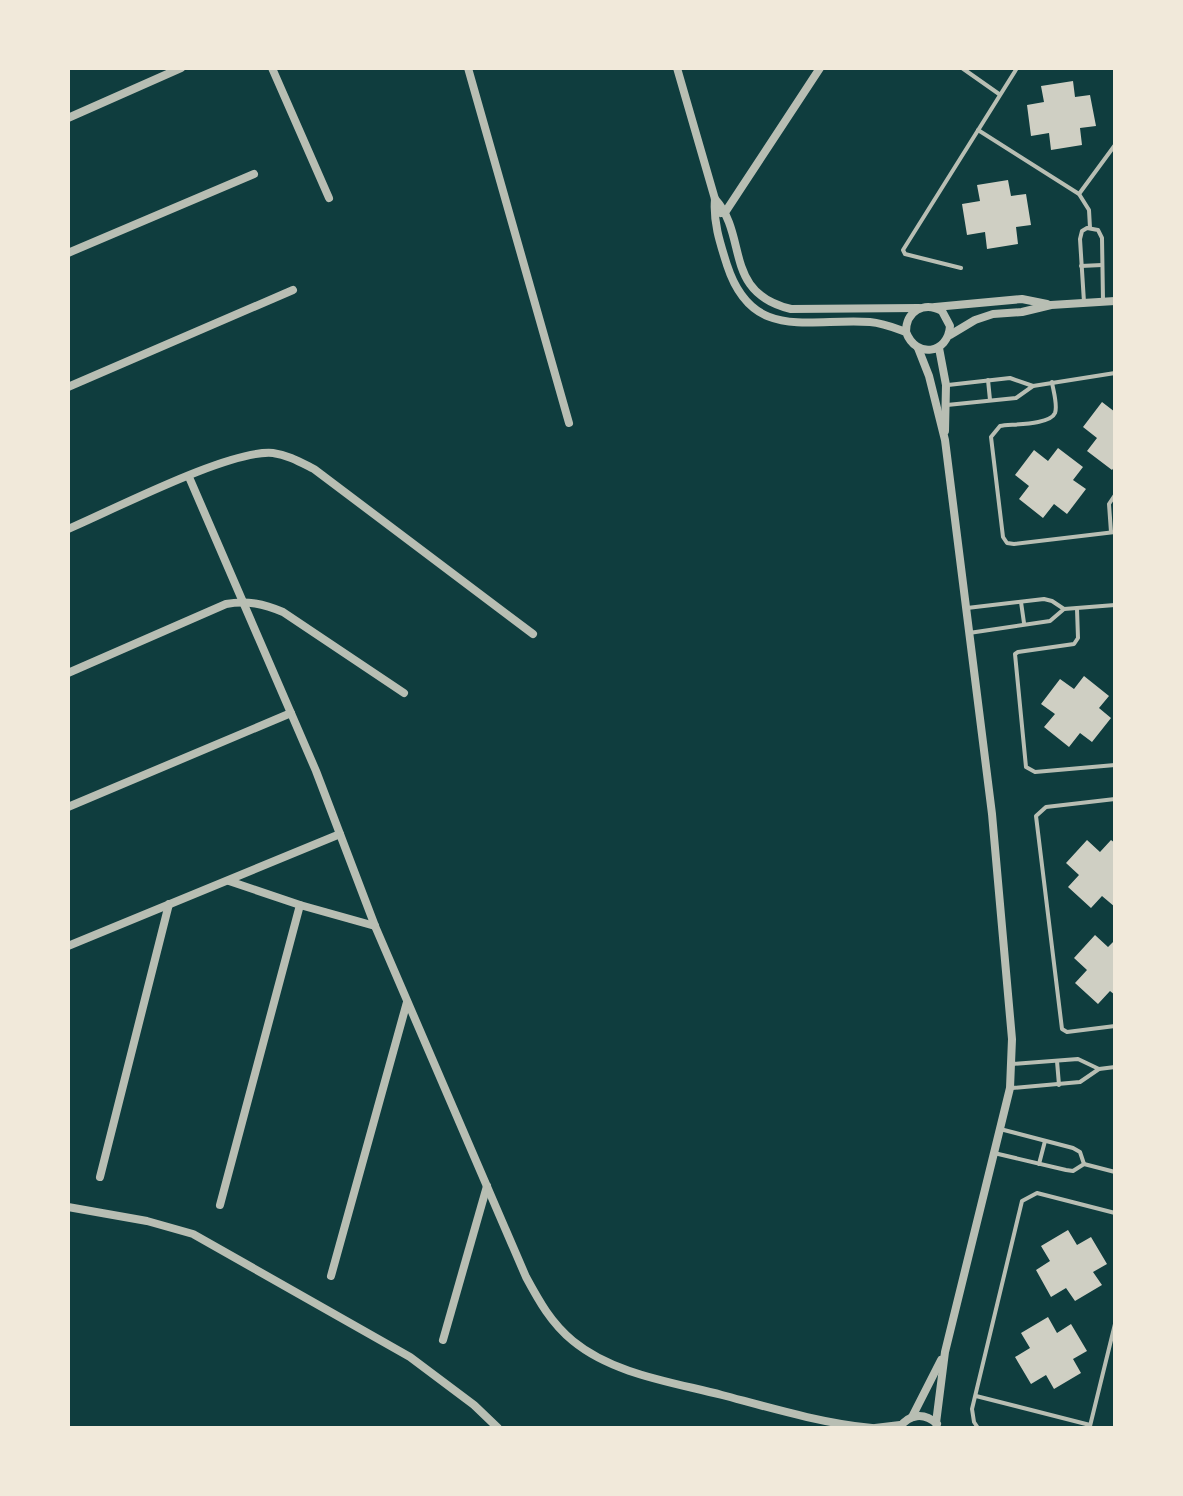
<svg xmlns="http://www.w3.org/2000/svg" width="1183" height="1496" viewBox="0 0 1183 1496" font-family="'Space Grotesk',sans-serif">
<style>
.building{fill:#cfcfc3}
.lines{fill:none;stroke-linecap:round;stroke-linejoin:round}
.service{stroke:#b8beb3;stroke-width:4}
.minor{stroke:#b8beb3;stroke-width:8}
</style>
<rect width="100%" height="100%" fill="#0f3d3e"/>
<!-- building -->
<g class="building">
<path d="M1073,81L1075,97L1090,95L1096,126L1080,128L1082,145L1051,150L1049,133L1031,136L1027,105L1044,102L1041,86Z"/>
<path d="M1008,180L1011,196L1026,194L1031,225L1016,227L1018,244L987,249L985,232L967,235L962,204L980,201L977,185Z"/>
<path d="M1102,402L1115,412V466L1112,470L1087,451L1097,438L1083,427Z"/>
<path d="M1058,448L1083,467L1073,480L1086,489L1067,514L1054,504L1043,518L1019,499L1029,486L1015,475L1034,450L1048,461Z"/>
<path d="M1084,676L1109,696L1099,708L1111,718L1092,742L1080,733L1069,747L1044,727L1055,714L1041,704L1060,679L1074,689Z"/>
<path d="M1087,840L1100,852L1111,840L1115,843V907L1102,896L1091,908L1068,887L1079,875L1066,863Z"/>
<path d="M1095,935L1108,947L1115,940V995L1110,991L1098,1004L1075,983L1087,970L1074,958Z"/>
<path d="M1068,1230L1077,1245L1091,1237L1107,1264L1093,1272L1102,1285L1075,1301L1066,1288L1051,1297L1036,1270L1050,1261L1041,1246Z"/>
<path d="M1048,1317L1057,1333L1071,1324L1087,1351L1073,1359L1081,1373L1054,1389L1046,1375L1031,1384L1015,1357L1030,1348L1021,1333Z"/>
</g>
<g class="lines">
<!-- service -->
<g class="service">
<path d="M962,68L999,94"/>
<path d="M978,130L1079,194L1089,210L1090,228"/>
<path d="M1079,194L1115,145"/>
<path d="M1081,266L1102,265"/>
<path d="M961,268L905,254L903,250L1017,68"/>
<path d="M1084,302L1080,239L1082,231L1087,228L1098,230L1102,238L1103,300"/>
<path d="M988,380L990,400"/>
<path d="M1052,382C1053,390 1058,405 1055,413C1050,425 1012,424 1000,426L991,437L1003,537L1007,543L1014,544L1115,532"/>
<path d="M1033,386L1115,373"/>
<path d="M947,405L1016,398L1033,386L1010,378L948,385"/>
<path d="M1111,532L1109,504L1115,495"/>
<path d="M1021,602L1024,623"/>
<path d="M967,608L1044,599L1052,601L1064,609L1050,621L969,633"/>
<path d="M1064,609L1115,605"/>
<path d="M1077,609L1078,638L1074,644L1018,652L1015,654L1026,767L1035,772L1115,765"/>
<path d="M1115,799L1046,807L1036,816L1062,1029L1067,1032L1115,1026"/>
<path d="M1057,1061L1059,1085"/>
<path d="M1012,1064L1078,1059L1099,1069L1080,1082L1012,1088"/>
<path d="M1099,1069L1115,1067"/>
<path d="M994,1153L1066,1170L1073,1171L1084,1164L1080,1152L1073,1148L1000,1129"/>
<path d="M1039,1164L1045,1141"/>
<path d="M1084,1164L1115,1172"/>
<path d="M976,1396L1090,1425"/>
<path d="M1090,1426L1115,1324"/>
<path d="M978,1428L974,1422L972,1409L1022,1201L1037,1193L1115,1213"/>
</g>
<!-- minor -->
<g class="minor">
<path d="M272,68L329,198"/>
<path d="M468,68L569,423"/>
<path d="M677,68L715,199C713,222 720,243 727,265C752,342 807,318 870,322C883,323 895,328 906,332C916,359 948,354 950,326L942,311C924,301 906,311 906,332"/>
<path d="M68,118L181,68"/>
<path d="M715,199C749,237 722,292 791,309L919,308"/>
<path d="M721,213L726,211L820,68"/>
<path d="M68,253L254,174"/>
<path d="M935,307L1022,299L1047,304"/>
<path d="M950,335L975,320L993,314L1022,312L1051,305L1115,301"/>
<path d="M918,348L929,376L945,440L992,814L1012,1039L1010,1088L945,1352L936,1423"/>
<path d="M939,348L946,385L945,431"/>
<path d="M68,387L293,290"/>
<path d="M189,477L316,771L375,926L526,1277C539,1301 551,1323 573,1341C613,1374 672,1382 722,1395C771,1408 821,1423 872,1428"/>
<path d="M68,529C113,510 230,449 273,453C288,455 300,462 314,469L533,634"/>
<path d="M68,673L226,604C247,600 264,604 283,612L404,693"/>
<path d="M68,807L291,713"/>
<path d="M229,881L300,905L375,926"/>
<path d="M68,946L340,834"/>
<path d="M100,1177L169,904"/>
<path d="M220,1205L300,905"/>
<path d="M68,1207L147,1221L193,1234L410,1357L474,1405L498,1428"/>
<path d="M331,1276L407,1002"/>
<path d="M443,1340L487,1186"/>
<path d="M912,1417L941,1360"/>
<path d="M875,1428L900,1425"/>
<path d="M899,1428C909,1414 924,1412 937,1424"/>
</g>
</g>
<!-- border -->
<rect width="1183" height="1496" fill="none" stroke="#f1e9da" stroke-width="140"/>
</svg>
